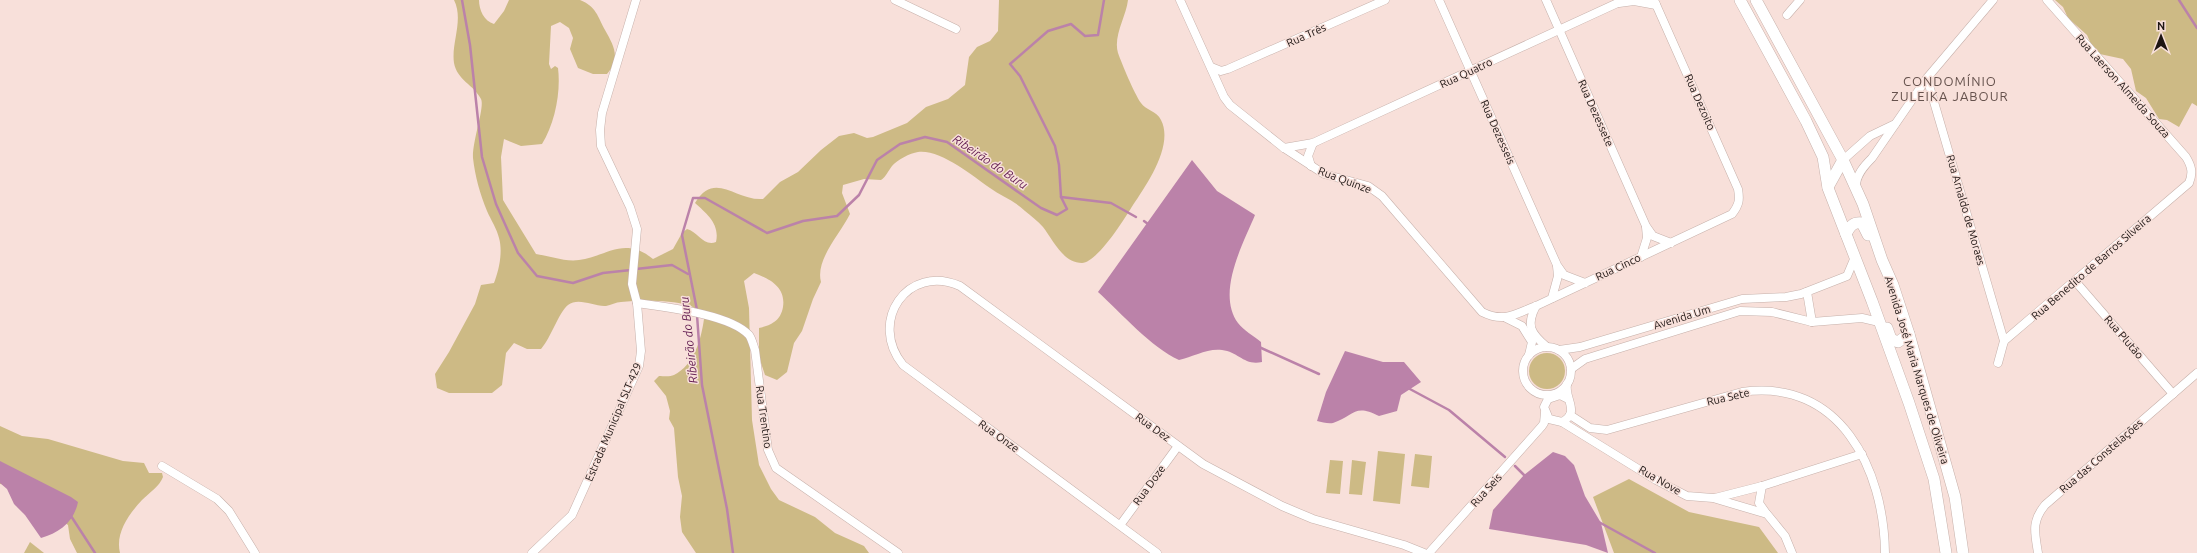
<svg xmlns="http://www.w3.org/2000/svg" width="2197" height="553" viewBox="0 0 2197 553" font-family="Ubuntu,sans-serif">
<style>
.green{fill:#cdba85}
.water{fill:#bb82a9}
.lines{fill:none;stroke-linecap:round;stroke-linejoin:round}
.stream{stroke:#bb82a9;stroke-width:2.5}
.street-casing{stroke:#c6b0aa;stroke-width:9}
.secondary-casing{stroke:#c6b0aa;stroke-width:12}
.street{stroke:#fff;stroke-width:8}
.secondary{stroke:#fff;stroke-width:11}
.labels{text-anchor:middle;stroke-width:3;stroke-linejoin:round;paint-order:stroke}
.street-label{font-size:11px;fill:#1d1513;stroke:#f8e0da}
.water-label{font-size:12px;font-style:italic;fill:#641f53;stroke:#f8e0da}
.quarter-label{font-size:13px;letter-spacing:1px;fill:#66524d;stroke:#f8e0da}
</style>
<rect width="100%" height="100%" fill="#f8e0da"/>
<!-- green -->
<g class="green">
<path d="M454,0H479C479,10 484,21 494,24L504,11L509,0C522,0 571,0 580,0C596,6 598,17 605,30C614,46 621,58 607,74H593L578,68L570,49L573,38L569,28L560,22L551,26L549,64L551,69L555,66L558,68C561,92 555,123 542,144L521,146L504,139L501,157L503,200L536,254C550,256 565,262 579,260C608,256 624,236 653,259L673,249L682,233L687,229C698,232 704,247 716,242C720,224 707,214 695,203C715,170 735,201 763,199L780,182L798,172L821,150L839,136L854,133L867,138L873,137L907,123L926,107L948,99L965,85L969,57L977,47L990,41L998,31L999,0H1128C1126,17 1113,36 1118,53C1122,64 1134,93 1141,103C1145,110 1157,111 1161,120C1174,145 1147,184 1133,205C1125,218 1098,262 1082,263C1063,263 1053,240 1043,227C1038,221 1031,216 1025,211C1015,201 1001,196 990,188C973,176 940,149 918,152C910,153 897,160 892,166C888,171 886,177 881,180L864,179L843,185L842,193L850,214C840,234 815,260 821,282L813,299L802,331L794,343L787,372L777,380L765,375L759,357V328C764,327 770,325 774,322C779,319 782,313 783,307C786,287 770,279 754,273L744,281L749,308L752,420L759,465L771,489L779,500L815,517L835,533L864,546L869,553H696L682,532L680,517L682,496L678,477L674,428L669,419L670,411L666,396L654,381L659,376C663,376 670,377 674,375C694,365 701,340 704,319C699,315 697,307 688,305C669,300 641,300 621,302C616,302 611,305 606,306C594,307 579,297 568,305C559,312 551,338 541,349H527L514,343L506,353L502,385L492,393H449L437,388L435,374L449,352L475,304L481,285L494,283C499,270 503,252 499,238C497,229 491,220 487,211C480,194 475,176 473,158C472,142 485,107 481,99C474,85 457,80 454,63C451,43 464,20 454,0Z"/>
<path d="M2055,0H2197V106L2192,103L2179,127L2167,120L2159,119L2146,98L2136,91L2131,69L2123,59L2095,53L2087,35L2068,18L2063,7Z"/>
<circle cx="1547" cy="371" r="18"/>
<path d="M0,426L22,436L48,439L123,461L144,463L149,473H162L163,477C159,487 150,492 142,500C129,514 115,533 120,553H77L70,539L68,525L18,486L0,484Z"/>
<path d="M1378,451L1405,454L1400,504L1373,501Z"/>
<path d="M1415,454L1432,456L1429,488L1411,486Z"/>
<path d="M1330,460L1343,461L1340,494L1326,493Z"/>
<path d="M1352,460L1366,462L1362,495L1349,494Z"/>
<path d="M1629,479L1689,512L1759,527L1778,553H1614L1593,497Z"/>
<path d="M30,542L44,553H24Z"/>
</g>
<!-- water -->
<g class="water">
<path d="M1192,160L1217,191L1255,215C1243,244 1216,293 1238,323C1243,330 1254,336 1261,342L1262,362C1244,366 1239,352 1222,350C1207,348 1193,357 1179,360C1152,348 1121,313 1098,292Z"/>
<path d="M1345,351L1383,362H1404L1421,382L1401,395L1397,411L1379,416C1354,403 1354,416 1333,423C1328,424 1322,422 1317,421L1326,392Z"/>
<path d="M1553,452L1565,456L1574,465L1585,496L1601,523L1608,553L1586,545L1489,529L1493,510L1524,475Z"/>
<path d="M0,461L71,497L78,502C74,522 59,533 41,538L25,515L14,504L7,489L0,483Z"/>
</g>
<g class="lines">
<!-- stream -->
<g class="stream">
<path d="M462,0L470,45L482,157L496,204L518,253L537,276L573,283L603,273L631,270"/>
<path d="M2179,0L2197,28"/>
<path d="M1061,197L1111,203L1136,217"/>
<path d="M1144,221L1148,224"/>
<path d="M636,269L672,265L688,274"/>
<path d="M697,310L682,235L693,198H705L767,233L803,221L837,216L859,195L877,160L900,144L925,137L947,142L1041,208L1057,215L1067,209L1061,197L1059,165L1055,146L1020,76L1010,64L1048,31L1071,24L1085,36L1098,35L1104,0"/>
<path d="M697,315L702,385L727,509L733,553"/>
<path d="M1259,347L1319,374"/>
<path d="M1408,388L1449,410L1505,457"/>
<path d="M1515,466L1525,476"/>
<path d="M71,516L95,553"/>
<path d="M1597,521L1655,553"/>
</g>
<defs>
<g id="street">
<path d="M895,0L956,29"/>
<path d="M1180,0L1224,97L1230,105L1284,148L1324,174L1368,186L1382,196L1482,312C1504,323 1515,314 1536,306L1732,214C1739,205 1740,200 1738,189L1654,0"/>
<path d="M1439,0L1557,265L1564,275L1585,283"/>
<path d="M1546,0L1646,226L1653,236L1671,243"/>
<path d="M1619,3L1634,1L1656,5"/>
<path d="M1787,15L1800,0"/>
<path d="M1211,67L1221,71L1228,69L1385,0"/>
<path d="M1927,78L2004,341"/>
<path d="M1284,148L1313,143L1624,0"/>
<path d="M1843,160L1870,136L1895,124"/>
<path d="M1311,166L1308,156L1313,143"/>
<path d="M1856,186C1856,175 1864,166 1872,158L1927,78L1993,0"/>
<path d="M1641,257L1647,238L1646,227"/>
<path d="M2075,281L2173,394"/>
<path d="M1807,292L1812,322"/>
<path d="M1552,298L1558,276L1557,266"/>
<path d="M637,303C665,307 730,314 749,335C752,339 753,345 755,350L768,450L776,468L898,553"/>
<path d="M1536,306C1526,325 1530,333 1547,347"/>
<path d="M1506,318L1522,326L1532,342L1529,355"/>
<circle cx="1547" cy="371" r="24"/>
<path d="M1559,350L1580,347L1742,299L1786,297L1801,294L1847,276L1855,257"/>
<path d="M1998,363L2004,341L2189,183C2193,173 2192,167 2186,157L2047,0"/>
<path d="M1571,369L1585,359L1740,311L1772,312L1812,322L1862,318L1879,322"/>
<path d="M1567,384C1564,399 1581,412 1562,422L1549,419L1544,407L1548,399L1560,395L1568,399"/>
<path d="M1570,415L1590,428L1607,430L1742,392C1840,378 1884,469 1885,553"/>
<path d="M1562,422L1656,480L1687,496L1713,498L1767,514L1785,536L1792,553"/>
<path d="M162,466L217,499L229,511L255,553"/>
<path d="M1762,486L1759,503L1766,513"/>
<path d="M1715,498L1762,486L1862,454"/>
<path d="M1121,524L1178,446"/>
<path d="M532,553L572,515L639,366L641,351L637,303L632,284L637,229L630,207L601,146L600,130L602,113L636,0"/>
<path d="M1157,553L903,365C868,322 907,263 960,286L1203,464L1282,506L1313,519L1404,545L1424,553"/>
<path d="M1429,553L1542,426L1544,423L1545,412"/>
<path d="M2038,553C2035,533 2031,522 2045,505L2197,373"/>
</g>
<g id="secondary">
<path d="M1740,0L1806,121L1823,157L1828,188L1872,301L1909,403L1934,479L1946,553"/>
<path d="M1756,0L1843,160L1863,204L1882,260L1893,285L1909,334L1955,497L1963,553"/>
<path d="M1828,187L1843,160"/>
<path d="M1846,234C1850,226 1853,222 1862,223L1868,235"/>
<path d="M1887,328L1891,339L1898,342L1909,334"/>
</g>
</defs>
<!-- street casing -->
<use href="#street" class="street-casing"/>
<!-- secondary casing -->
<use href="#secondary" class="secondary-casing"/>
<!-- street -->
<use href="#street" class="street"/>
<!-- secondary -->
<use href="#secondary" class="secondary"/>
</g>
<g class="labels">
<!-- street labels -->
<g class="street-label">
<text transform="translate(1306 35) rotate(-24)" y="4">Rua Três</text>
<text transform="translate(1466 73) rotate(-25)" y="4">Rua Quatro</text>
<text transform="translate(2123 86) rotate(48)" y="4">Rua Laerson Almeida Souza</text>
<text transform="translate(1700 102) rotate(66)" y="4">Rua Dezoito</text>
<text transform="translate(1596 113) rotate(66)" y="4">Rua Dezessete</text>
<text transform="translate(1498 132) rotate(66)" y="4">Rua Dezesseis</text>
<text transform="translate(1345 180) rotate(21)" y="4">Rua Quinze</text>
<text transform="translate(1966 210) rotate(74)" y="4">Rua Arnaldo de Moraes</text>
<text transform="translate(1618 267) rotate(-25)" y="4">Rua Cinco</text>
<text transform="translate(2091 267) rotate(-41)" y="4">Rua Benedito de Barros Silveira</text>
<text transform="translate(1682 317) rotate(-17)" y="4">Avenida Um</text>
<text transform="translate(2124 337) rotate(49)" y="4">Rua Plutão</text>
<text transform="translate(1917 370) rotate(73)" y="4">Avenida José Maria Marques de Oliveira</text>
<text transform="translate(1728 397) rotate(-13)" y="4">Rua Sete</text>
<text transform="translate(764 417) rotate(82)" y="4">Rua Trentino</text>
<text transform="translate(613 422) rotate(-67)" y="4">Estrada Municipal SLT-429</text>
<text transform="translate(1153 427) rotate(36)" y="4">Rua Dez</text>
<text transform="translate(999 436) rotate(36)" y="4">Rua Onze</text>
<text transform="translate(2101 456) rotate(-41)" y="4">Rua das Constelações</text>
<text transform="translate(1660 480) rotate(30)" y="4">Rua Nove</text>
<text transform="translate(1149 485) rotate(-54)" y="4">Rua Doze</text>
<text transform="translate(1486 490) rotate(-48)" y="4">Rua Seis</text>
</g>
<!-- water labels -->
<g class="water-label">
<text transform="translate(990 162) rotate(34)" y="4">Ribeirão do Buru</text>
<text transform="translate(689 340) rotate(-96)" y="4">Ribeirão do Buru</text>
</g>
<!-- quarter labels -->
<g class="quarter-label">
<text x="1950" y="86">CONDOMÍNIO<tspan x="1950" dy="15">ZULEIKA JABOUR</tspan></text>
</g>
</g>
<!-- north arrow -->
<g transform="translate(2161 36)" stroke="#f8e0da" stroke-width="3" paint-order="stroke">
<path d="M0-3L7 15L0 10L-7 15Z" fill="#1d1513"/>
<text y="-6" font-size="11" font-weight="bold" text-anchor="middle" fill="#1d1513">N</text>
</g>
</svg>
